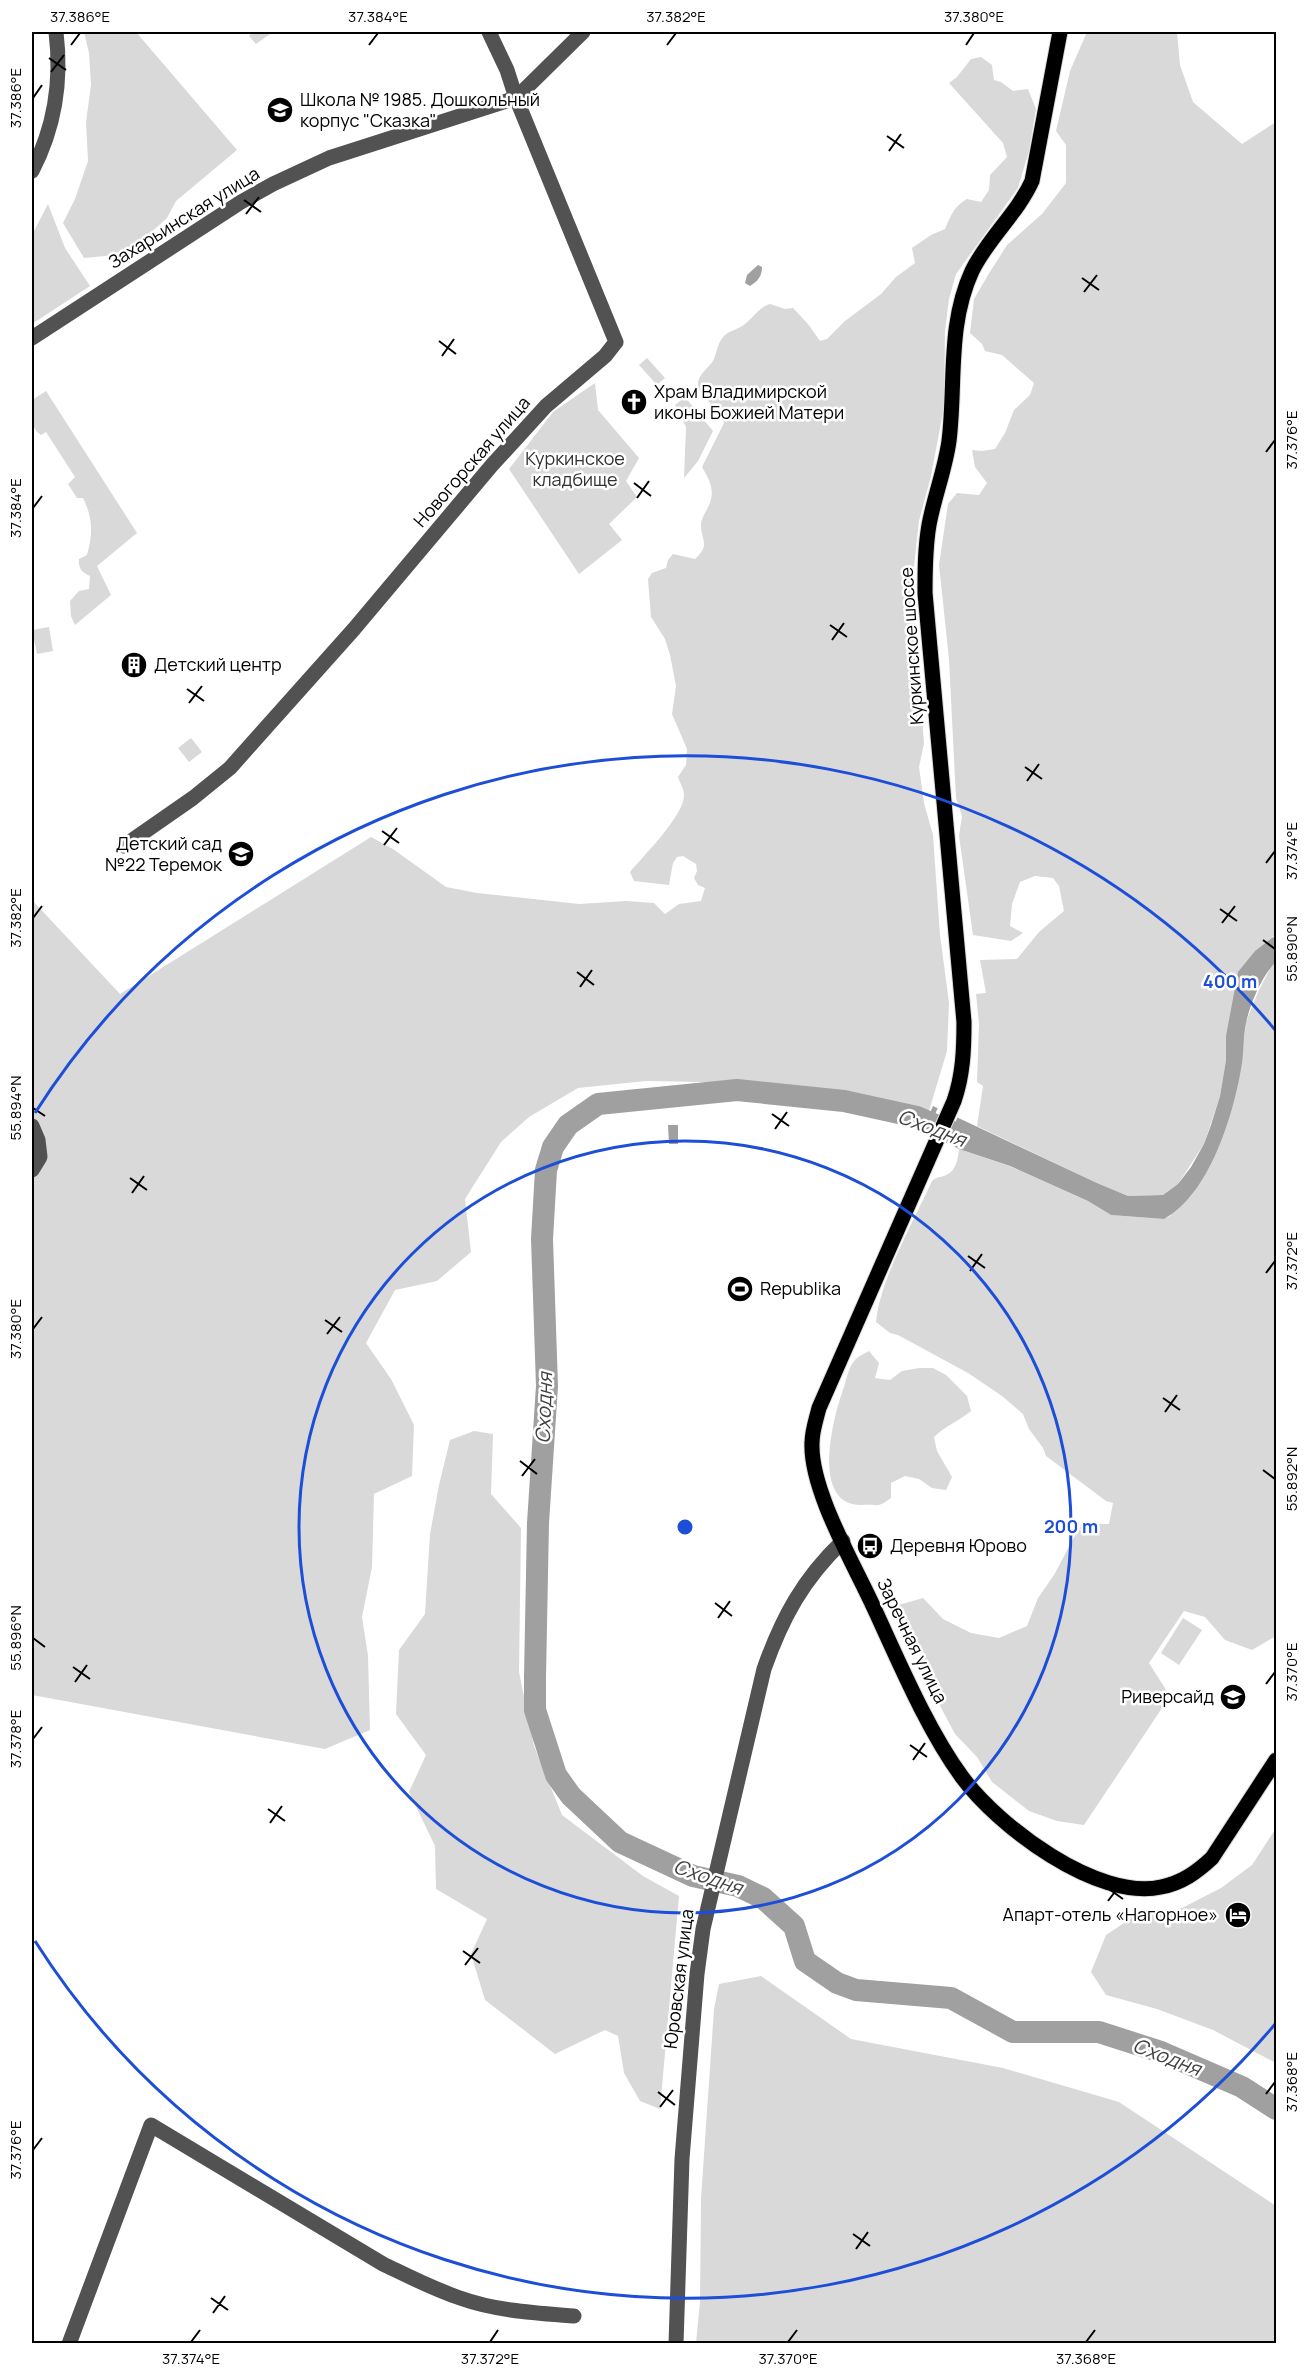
<svg xmlns="http://www.w3.org/2000/svg" width="1308" height="2375" viewBox="0 0 1308 2375" font-family="Manrope,sans-serif">
<style>
.green{fill:#d9d9d9}
.water{fill:#a0a0a0}
.pier{fill:#fff}
.lines{fill:none;stroke-linecap:round;stroke-linejoin:round}
.river{stroke:#a0a0a0;stroke-width:22}
.major-casing{stroke:#dbdbdb;stroke-width:17}
.minor{stroke:#525252;stroke-width:15}
.major{stroke:#000;stroke-width:15}
.ticks{fill:none;stroke:#000;stroke-width:2}
.ring{fill:none;stroke:#1d4ed8;stroke-width:3}
.labels{text-anchor:middle;stroke-width:5;stroke-linejoin:round;paint-order:stroke}
.poi-label{font-size:18px;fill:#000;stroke:#fff;text-anchor:start}
.street-label{font-size:18px;fill:#000;stroke:#fff}
.park-label{font-size:18px;fill:#303030;stroke:#fff}
.water-label{font-size:20px;font-style:italic;fill:#414141;stroke:#fff}
.centre{fill:#1d4ed8;stroke:#fff;stroke-width:3}
.ring-label{font-size:18px;text-anchor:middle;font-weight:bold;fill:#1d4ed8;stroke:#fff;stroke-width:5;stroke-linejoin:round;paint-order:stroke}
.neatline{fill:none;stroke:#000;stroke-width:2}
.ticks-label{font-size:15px;text-anchor:middle;fill:#000}
</style>
<rect width="100%" height="100%" fill="#fff"/>
<!-- green -->
<g class="green">
<path d="M84,32H136L237,150L176,201L167,218L127,254L84,258L63,223L75,199L88,161L86,122L91,85L89,53Z"/>
<path d="M252,32H273L256,44L249,36Z"/>
<path d="M1087,32H1177L1180,65L1193,102L1242,144L1276,122V935L1273,936L1226,1036V1060L1220,1096L1204,1144L1178,1184L1163,1195L1128,1196L1097,1183L977,1126L983,1086L977,1082L979,1024L976,994L986,993L980,960L1017,959L1039,932L1064,911L1059,886L1053,878L1035,876L1020,882L1012,904L1010,926L1023,933L1011,941L973,935L959,836L962,816L956,798L949,659L939,565L948,504L957,493L979,495L987,483L975,467L972,450L982,451L995,449L1005,433L1014,410L1030,395L1034,383L1002,355L985,351L982,344L970,333L974,299L988,275L1007,245L1042,214L1066,183V145L1056,131L1070,71Z"/>
<path d="M981,57L992,65L994,80L1001,82L1013,91L1028,89L1036,109L1029,151L1018,188L956,274L949,299L945,331L944,407L931,476L919,521L914,566L911,570L924,744L919,767L924,803L933,835L940,935L949,1003L947,1051L929,1111L756,1083L646,1081L578,1088L529,1117L501,1142L465,1199L471,1252L437,1281L395,1290L366,1343L391,1379L414,1425L412,1476L374,1494L372,1567L362,1617L368,1656L370,1730L325,1749L32,1695V900L120,994L371,837L393,849L446,887L477,893L579,904L626,901L654,903L665,914L679,904L701,901L705,888L698,885L694,878L697,871L696,864L683,856L677,857L673,863L669,885L634,881L630,872C644,855 684,816 684,795C684,789 680,783 678,777L686,765L687,749L672,714L676,686L670,655L665,639L651,617L648,579L652,573L666,568L668,560L673,554L695,559C711,544 701,541 701,525C701,520 704,515 706,511C716,494 712,484 702,467L724,423C720,408 699,397 698,385C697,376 708,368 713,361C717,353 717,343 724,336C730,330 739,329 745,324C754,317 758,308 770,304L785,309L793,308L808,324L820,341L827,339L845,321L881,294L896,277L915,263L912,248L931,235L945,229C951,216 953,207 967,199L981,202L989,190L990,175L1007,157L1003,143L949,83L957,77L971,59Z"/>
<path d="M48,204L65,248L90,286L32,324V235Z"/>
<path d="M647,358L665,378L657,385L639,365Z"/>
<path d="M595,383L598,410L639,458L626,481L637,497L609,524L622,540L579,574L509,469L553,412Z"/>
<path d="M46,391L137,533L97,566L111,595L75,625L71,616L70,601L79,591L89,589L90,576C82,573 78,568 79,559L87,555C93,534 93,518 83,498H77L68,484L75,477L46,432L41,435C29,427 31,414 32,400Z"/>
<path d="M685,397L713,431L698,461L684,478L686,427L675,405Z"/>
<path d="M49,627L53,651L37,654L32,630Z"/>
<path d="M191,738L202,752L189,762L178,748Z"/>
<path d="M1276,962V1636L1252,1650L1225,1640L1205,1617L1184,1611L1149,1663L1170,1696L1084,1825L1057,1821L1029,1811L992,1782L977,1757L955,1734L928,1683L922,1656L910,1630L895,1606L923,1598L943,1619L971,1633L999,1638L1027,1626L1038,1598L1054,1575L1081,1524H1109L1113,1503L1106,1501L1046,1456L1043,1448L1029,1429L1023,1414L1002,1396L968,1373L898,1335L890,1333L876,1322C880,1279 914,1221 932,1181C937,1176 940,1178 946,1175C956,1171 958,1159 959,1149L1009,1166L1088,1201L1111,1215L1163,1219L1170,1216L1191,1196L1206,1171L1241,1067L1246,1022L1258,992L1271,967Z"/>
<path d="M869,1351L879,1363L875,1378L890,1380L902,1371L919,1368H933L946,1375L967,1396L971,1411C959,1421 945,1426 934,1437L937,1451L952,1477L946,1490L932,1488L919,1479L905,1476L891,1483V1498C876,1509 878,1504 862,1505C809,1506 834,1414 844,1387C847,1377 849,1365 857,1358C860,1355 866,1353 869,1351Z"/>
<path d="M474,1431L493,1434L491,1494L521,1528L519,1672L534,1746L562,1815L643,1876L679,1896L660,2109L640,2101L624,2073L618,2036L605,2030L555,2054L485,2000L471,1954L487,1919L436,1889L435,1846L409,1792L426,1755L396,1714L399,1650L425,1614L430,1534L439,1485L450,1440Z"/>
<path d="M1183,1618L1202,1630L1179,1665L1161,1653Z"/>
<path d="M1276,1828V2063L1213,2030L1157,2009L1106,1995L1091,1972L1106,1935L1133,1917L1182,1908L1221,1888L1252,1865Z"/>
<path d="M761,1976L851,2039L1003,2068L1119,2102L1276,2206V2343H696L700,2302L701,2199L714,2009L719,1984Z"/>
</g>
<!-- water -->
<g class="water">
<path d="M758,265L762,267C762,276 758,281 750,286L745,283L747,275Z"/>
<path d="M1276,935V962C1262,975 1250,1004 1246,1023C1243,1038 1244,1054 1241,1069C1233,1116 1209,1195 1164,1219L1111,1215L1088,1201L1010,1166L959,1149L933,1136L924,1127L933,1106L1097,1183L1128,1196L1163,1195L1178,1184L1191,1167L1204,1144L1211,1125L1220,1096L1226,1060V1036L1238,972L1255,951Z"/>
<path d="M668,1125H678V1144H669Z"/>
</g>
<!-- pier -->
<path class="pier" d="M939,1105L959,1114L945,1145L927,1134Z"/>
<g class="lines">
<!-- river -->
<path class="river" d="M952,1132L917,1117L844,1101L737,1090L598,1104L568,1125L553,1147L546,1170L542,1239L547,1386L538,1523L535,1677V1710L556,1775L571,1796L620,1842L693,1876L738,1886L763,1898L794,1926L805,1961L837,1983L856,1990L951,1998L1013,2032H1099L1161,2052L1242,2087L1276,2109"/>
<defs>
<path id="major" d="M1060,32L1032,181C1017,214 988,238 972,271C947,325 956,384 949,441C945,470 934,497 929,525C925,548 925,570 925,593L964,1022C964,1050 963,1075 954,1101L819,1408C816,1420 812,1431 812,1443C810,1490 854,1564 874,1608C899,1662 927,1729 962,1777C998,1826 1097,1901 1161,1887C1182,1883 1197,1872 1212,1858L1276,1760"/>
</defs>
<!-- major casing -->
<use href="#major" class="major-casing"/>
<!-- minor -->
<g class="minor">
<path d="M32,171C55,127 62,81 56,32"/>
<path d="M32,338L241,202L273,184L329,158L516,98L583,32"/>
<path d="M124,846L193,798L230,768L354,629L492,465L546,406L605,356L616,342L516,98L507,70L489,32"/>
<path d="M32,1126L38,1140L40,1157L32,1170"/>
<path d="M69,2344L151,2125L383,2264C408,2276 433,2289 460,2298C496,2311 536,2313 574,2316"/>
<path d="M676,2344L682,2159L697,1974L703,1929L764,1669C782,1618 803,1579 843,1541"/>
</g>
<!-- major -->
<use href="#major" class="major"/>
</g>
<!-- ticks -->
<path class="ticks" d="M71,45L80,33M369,45L378,33M667,45L676,33M966,45L974,33M49,58L66,70M51,72L64,55M33,98L42,85M887,136L904,148M889,151L901,134M244,200L261,212M246,214L259,197M1082,278L1099,290M1084,292L1097,275M439,341L456,354M442,356L454,339M1266,452L1275,440M634,483L651,496M637,498L649,481M33,508L42,496M830,625L847,637M832,640L844,623M187,689L204,701M189,703L202,686M1025,767L1042,779M1027,781L1039,764M382,831L399,843M384,845L397,828M1266,863L1275,851M1220,909L1237,921M33,918L42,906M1222,923L1235,906M1263,940L1275,949M577,972L594,985M580,987L592,970M33,1108L45,1116M772,1114L789,1126M775,1129L787,1112M130,1178L147,1190M132,1193L144,1176M968,1256L985,1268M970,1271L982,1254M1266,1273L1275,1261M325,1320L342,1332M33,1329L42,1317M327,1334L340,1317M1163,1398L1180,1410M1165,1412L1177,1395M520,1461L537,1474M1263,1470L1275,1479M522,1476L535,1459M715,1603L732,1616M718,1618L730,1601M33,1638L45,1647M73,1667L90,1679M75,1682L87,1665M1266,1684L1275,1672M33,1739L42,1727M910,1745L927,1757M913,1760L925,1743M268,1809L285,1821M270,1823L282,1806M1106,1887L1123,1899M1108,1901L1120,1885M463,1951L480,1963M465,1965L478,1948M658,2092L675,2105M1266,2094L1275,2082M660,2107L673,2090M33,2150L42,2138M853,2234L870,2246M856,2249L868,2232M211,2298L228,2310M213,2313L225,2296M191,2342L200,2330M490,2342L498,2330M788,2342L797,2330M1086,2342L1095,2330"/>
<!-- distance rings -->
<g class="ring">
<circle cx="685" cy="1527" r="386"/>
<path d="M1276 2023A771 771 0 0 1 35 1941M35 1113A771 771 0 0 1 1276 1031"/>
</g>
<!-- icons -->
<defs>
<symbol id="school-disc" viewBox="-11 -11 22 22"><circle r="9.5" fill="#000" stroke="#fff"/><path d="M0-5L7-2L0 1L-7-2ZM-4 1L0 2.5L4 1V4Q0 6-4 4Z" fill="#fff"/></symbol>
<symbol id="church-disc" viewBox="-11 -11 22 22"><circle r="9.5" fill="#000" stroke="#fff"/><path d="M-1.2-6h2.4v3.5h3.3v2.4h-3.3V6h-2.4V-.1h-3.3v-2.4h3.3Z" fill="#fff"/></symbol>
<symbol id="building-disc" viewBox="-11 -11 22 22"><circle r="9.5" fill="#000" stroke="#fff"/><path d="M-4-6H4V6H1V3H-1V6H-4ZM-2.5-4.3h1.7v1.8h-1.7ZM.8-4.3h1.7v1.8H.8ZM-2.5-1h1.7V.8h-1.7ZM.8-1h1.7V.8H.8Z" fill="#fff"/></symbol>
<symbol id="stadium-disc" viewBox="-11 -11 22 22"><circle r="9.5" fill="#000" stroke="#fff"/><path d="M0-5a6.5 5 0 1 0 0 10a6.5 5 0 1 0 0-10ZM-3.5-1.8h7v3.6h-7Z" fill="#fff"/></symbol>
<symbol id="bus-disc" viewBox="-11 -11 22 22"><circle r="9.5" fill="#000" stroke="#fff"/><path d="M-5-6H5V4H4V6H2V4H-2V6H-4V4H-5ZM-3.5-4V0h7V-4ZM-3.5 1.2v1.5H-2V1.2ZM2 1.2v1.5H3.5V1.2Z" fill="#fff"/></symbol>
<symbol id="hotel-disc" viewBox="-11 -11 22 22"><circle r="9.5" fill="#000" stroke="#fff"/><path d="M-6-4.5h1.5V1H6V5H4.5V3h-9V5H-6ZM-4 0a1.8 1.8 0 1 1 3.6 0ZM.5 0V-2.5h3Q6-2.5 6 0Z" fill="#fff"/></symbol>
</defs>
<g fill-rule="evenodd">
<use href="#school-disc" x="265" y="95" width="30" height="30"/>
<use href="#church-disc" x="619" y="387" width="30" height="30"/>
<use href="#building-disc" x="119" y="650" width="30" height="30"/>
<use href="#school-disc" x="226" y="839" width="30" height="30"/>
<use href="#stadium-disc" x="725" y="1274" width="30" height="30"/>
<use href="#bus-disc" x="855" y="1531" width="30" height="30"/>
<use href="#school-disc" x="1218" y="1682" width="30" height="30"/>
<use href="#hotel-disc" x="1223" y="1900" width="30" height="30"/>
</g>
<g class="labels">
<!-- poi labels -->
<g class="poi-label">
<text x="300" y="106">Школа № 1985. Дошкольный<tspan x="300" dy="21">корпус "Сказка"</tspan></text>
<text x="654" y="398">Храм Владимирской<tspan x="654" dy="21">иконы Божией Матери</tspan></text>
<text x="154" y="671">Детский центр</text>
<text x="222" y="850" text-anchor="end">Детский сад<tspan x="222" dy="21">№22 Теремок</tspan></text>
<text x="760" y="1295">Republika</text>
<text x="890" y="1552">Деревня Юрово</text>
<text x="1214" y="1703" text-anchor="end">Риверсайд</text>
<text x="1218" y="1921" text-anchor="end">Апарт-отель «Нагорное»</text>
</g>
<!-- street labels -->
<g class="street-label">
<text transform="translate(184 218) rotate(-32)" y="6">Захарьинская улица</text>
<text transform="translate(472 462) rotate(-49)" y="6">Новогорская улица</text>
<text transform="translate(912 646) rotate(-94)" y="6">Куркинское шоссе</text>
<text transform="translate(912 1641) rotate(64)" y="6">Заречная улица</text>
<text transform="translate(679 1979) rotate(-83)" y="6">Юровская улица</text>
</g>
<!-- park labels -->
<g class="park-label">
<text x="575" y="465">Куркинское<tspan x="575" dy="21">кладбище</tspan></text>
</g>
<!-- water labels -->
<g class="water-label">
<text transform="translate(932 1128) rotate(21)" y="7">Сходня</text>
<text transform="translate(544 1408) rotate(-88)" y="7">Сходня</text>
<text transform="translate(708 1877) rotate(19)" y="7">Сходня</text>
<text transform="translate(1167 2057) rotate(21)" y="7">Сходня</text>
</g>
</g>
<circle cx="685" cy="1527" r="9" class="centre"/>
<g class="ring-label">
<text x="1230" y="988">400 m</text>
<text x="1071" y="1533">200 m</text>
</g>
<!-- border -->
<rect width="1308" height="2375" fill="none" stroke="#ffffff" stroke-width="66"/>
<rect x="33" y="33" width="1242" height="2309" class="neatline"/>
<g class="ticks-label">
<text x="80" y="22">37.386°E</text>
<text x="378" y="22">37.384°E</text>
<text x="676" y="22">37.382°E</text>
<text x="974" y="22">37.380°E</text>
<text transform="translate(16 98) rotate(-90)" y="5">37.386°E</text>
<text transform="translate(1292 440) rotate(-90)" y="5">37.376°E</text>
<text transform="translate(16 508) rotate(-90)" y="5">37.384°E</text>
<text transform="translate(1292 851) rotate(-90)" y="5">37.374°E</text>
<text transform="translate(16 918) rotate(-90)" y="5">37.382°E</text>
<text transform="translate(1292 949) rotate(-90)" y="5">55.890°N</text>
<text transform="translate(16 1108) rotate(-90)" y="5">55.894°N</text>
<text transform="translate(1292 1261) rotate(-90)" y="5">37.372°E</text>
<text transform="translate(16 1329) rotate(-90)" y="5">37.380°E</text>
<text transform="translate(1292 1479) rotate(-90)" y="5">55.892°N</text>
<text transform="translate(16 1638) rotate(-90)" y="5">55.896°N</text>
<text transform="translate(1292 1672) rotate(-90)" y="5">37.370°E</text>
<text transform="translate(16 1739) rotate(-90)" y="5">37.378°E</text>
<text transform="translate(1292 2082) rotate(-90)" y="5">37.368°E</text>
<text transform="translate(16 2150) rotate(-90)" y="5">37.376°E</text>
<text x="191" y="2364">37.374°E</text>
<text x="490" y="2364">37.372°E</text>
<text x="788" y="2364">37.370°E</text>
<text x="1086" y="2364">37.368°E</text>
</g>
</svg>
